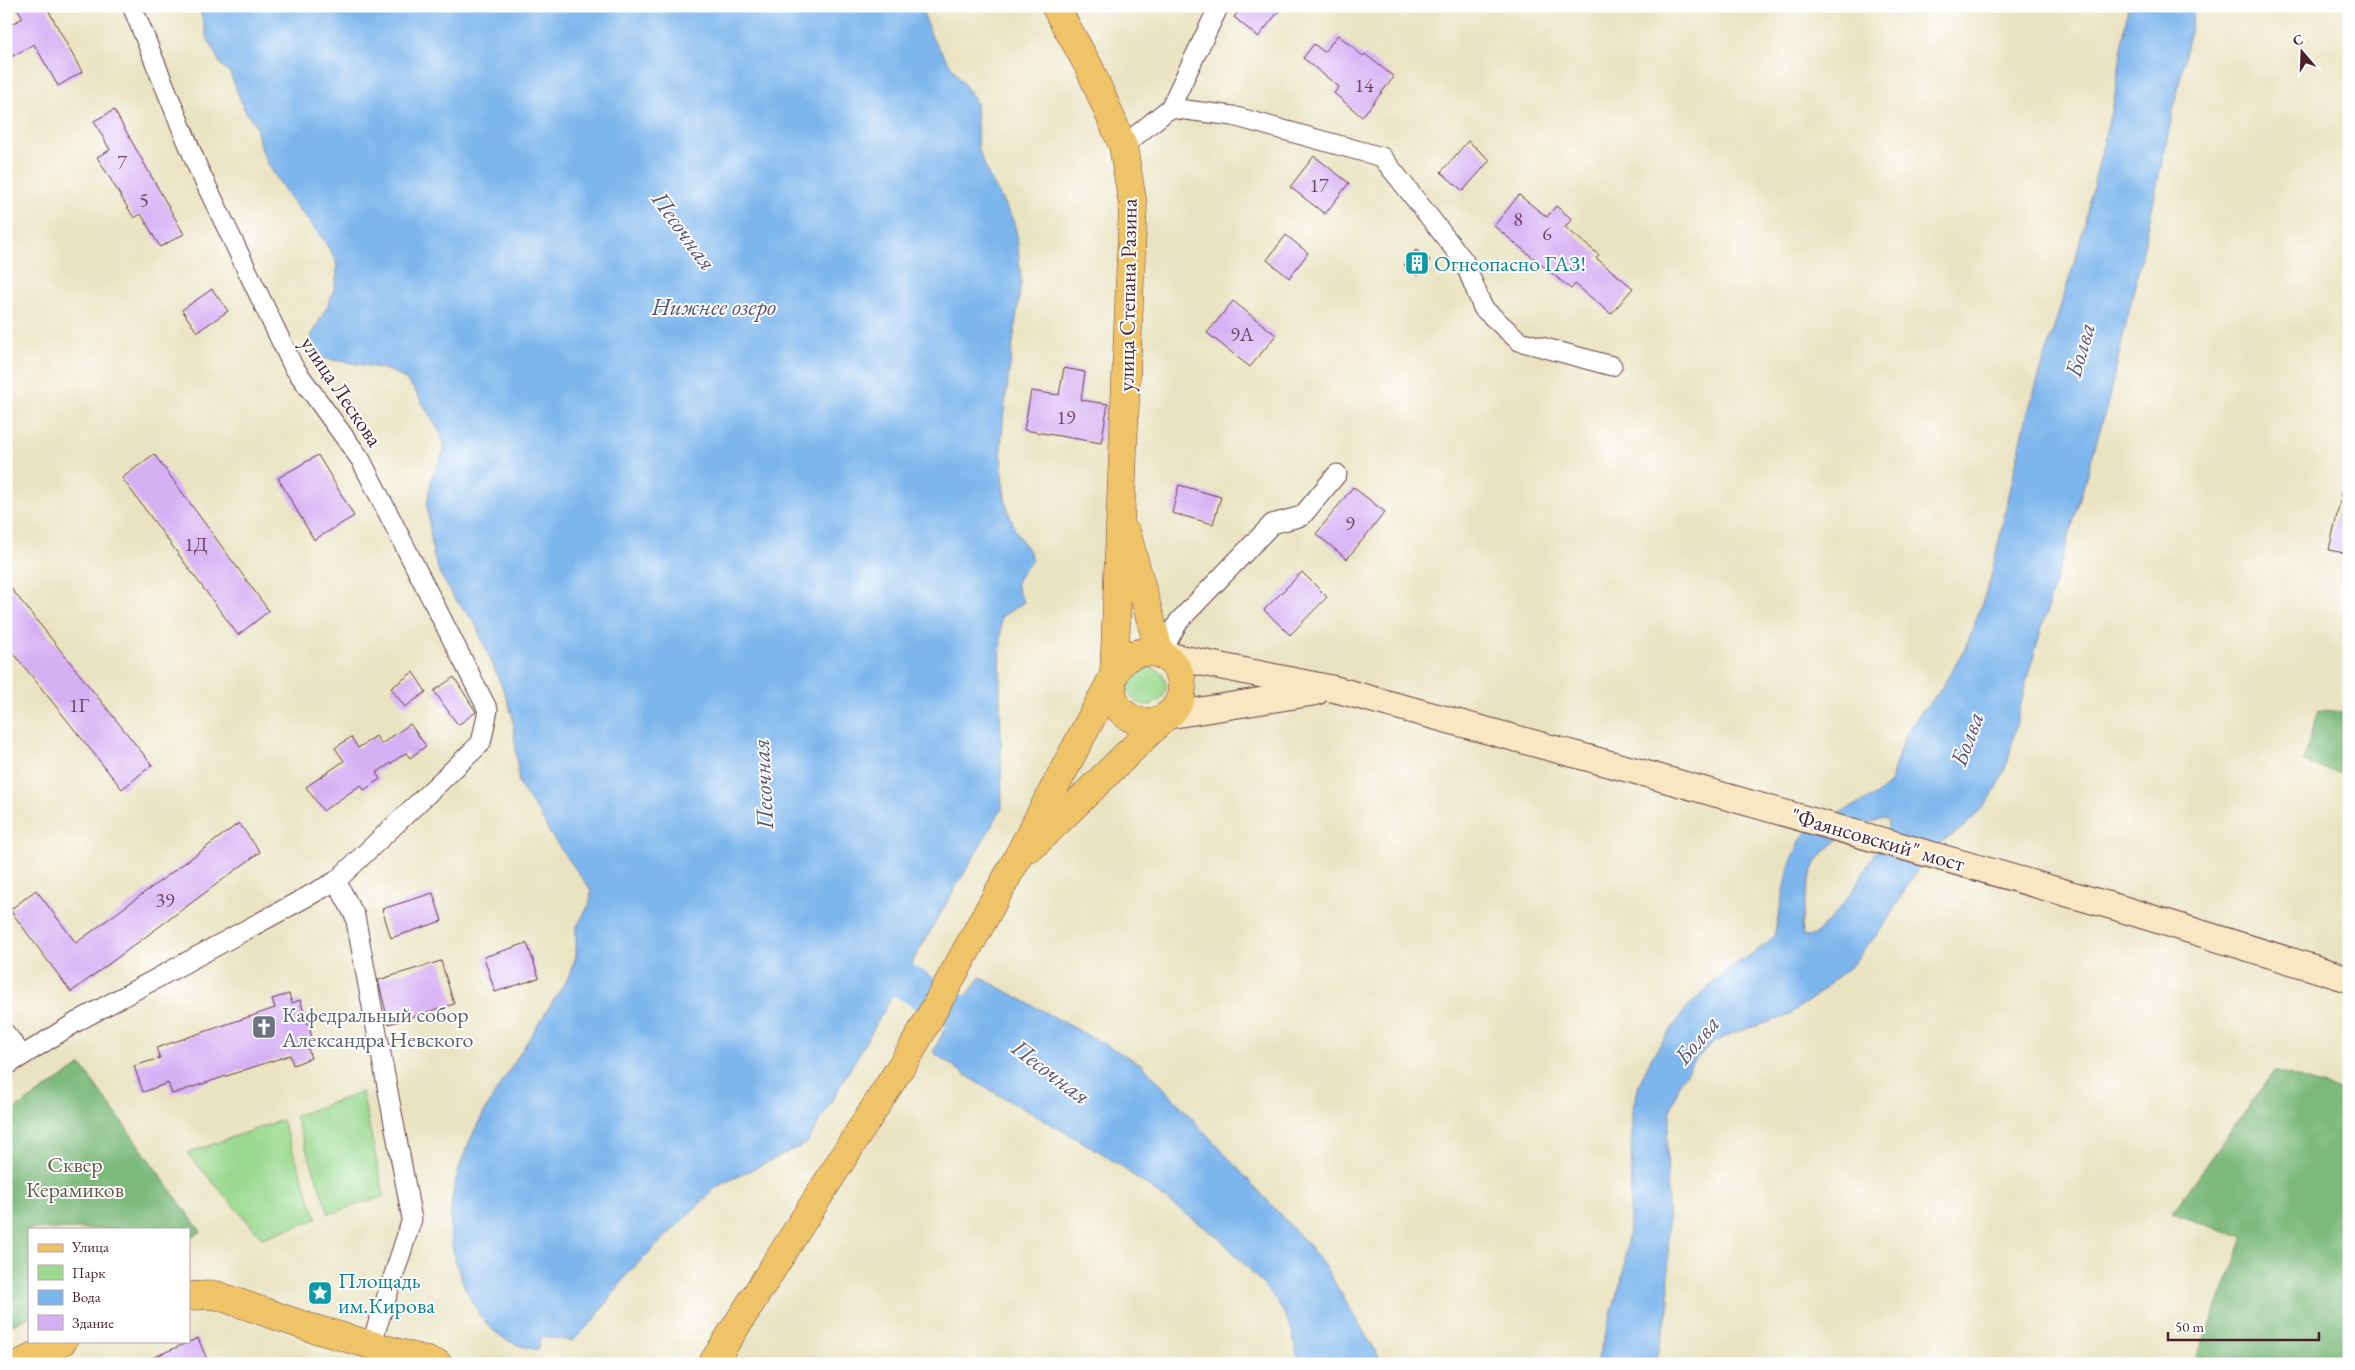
<svg xmlns="http://www.w3.org/2000/svg" width="2355" height="1370" viewBox="0 0 2355 1370" font-family="'EB Garamond',serif">
<style>
.green{fill:#9ad98f;stroke:#727c5d}
.forest{fill:#7bb97a;stroke:#626c52}
.water{fill:#7db6ed;stroke:#646a8c;fill-rule:evenodd}
.lines{fill:none;stroke-linecap:round;stroke-linejoin:round}
.river{stroke:#7db6ed;stroke-width:36}
.building{fill:#d7b0f4}
.street-casing{stroke:#623c42;stroke-width:21}
.secondary-casing{stroke:#623c42;stroke-width:28}
.primary-casing{stroke:#623c42;stroke-width:29}
.street{stroke:#fff;stroke-width:19}
.secondary{stroke:#f9e7c3;stroke-width:26}
.primary{stroke:#efc469;stroke-width:28}
.labels{text-anchor:middle;stroke-width:4;stroke-linejoin:round;paint-order:stroke}
.number-label{font-size:20px;fill:#6d435d}
.culture-label{font-size:22px;fill:#0d838f;stroke:#fff;text-anchor:start}
.street-label{font-size:22px;fill:#4a1f2b;stroke:#fff}
.worship-label{font-size:22px;fill:#5b616d;stroke:#fff;text-anchor:start}
.park-label{font-size:22px;fill:#625749;stroke:#fff}
.water-label{font-size:24px;font-style:italic;fill:#5c546f;stroke:#fff}
</style>
<rect width="100%" height="100%" fill="#fff"/>
<filter id="ink" filterUnits="userSpaceOnUse"><feTurbulence type="fractalNoise" baseFrequency=".02" numOctaves="2"/><feDisplacementMap in="SourceGraphic" scale="10" xChannelSelector="R" yChannelSelector="G"/><feConvolveMatrix kernelMatrix="1 2 1 2 8 2 1 2 1" color-interpolation-filters="sRGB"/></filter>
<filter id="wash" filterUnits="userSpaceOnUse"><feTurbulence type="fractalNoise" baseFrequency=".0096" numOctaves="4" result="noise"/><feDisplacementMap in="SourceGraphic" scale="20" xChannelSelector="R" yChannelSelector="G"/><feGaussianBlur stdDeviation="1.12" result="paint"/><feColorMatrix in="noise" values="0 0 0 0 0 0 0 0 0 0 0 0 0 0 0 0 0 1.4 0 .05"/><feComposite in="paint" operator="in"/></filter>
<g filter="url(#wash)">
<rect width="100%" height="100%" fill="#eae3c1"/>
<!-- green -->
<g class="green">
<circle cx="1147" cy="686" r="19"/>
<path d="M362,1092L384,1196L329,1214L295,1116Z"/>
<path d="M282,1120L317,1219L262,1238L187,1153Z"/>
</g>
<!-- forest -->
<g class="forest">
<path d="M2319,710L2349,712V776L2303,762Z"/>
<path d="M81,1065L201,1232L189,1238V1229H29V1317L6,1328V1115Z"/>
<path d="M2274,1071L2349,1093V1208L2341,1231L2349,1235V1364H2194L2244,1238L2172,1213Z"/>
</g>
<!-- water -->
<g class="water">
<path d="M199,6H921L932,38L976,102L978,148L989,176L1013,220L1017,235L1021,281L1004,411L1001,444L1002,477L1006,504L1015,530L1030,553L1032,560C1020,578 1009,578 1024,602L1001,617L1000,693L1002,808L807,1143L718,1186L628,1273L594,1320L573,1341L541,1336L538,1350C501,1343 486,1329 469,1296C425,1210 467,1136 514,1063C531,1035 549,1007 567,980L576,957V928L590,903L591,890L550,834L541,816L519,785L513,719L508,701L475,623L454,598L440,574L433,554L427,505L431,480L445,448L442,436L414,389L405,379L393,372L381,368L322,358L311,349L310,338L327,307L334,289L337,274L336,260L325,242L289,197L269,166L260,146L256,126L244,109L230,73L221,65L207,37Z"/>
<path d="M2128,6H2194L2192,23L2144,246L2107,406L2026,682L2008,761L1998,786L1984,806L1964,827L1943,841L1921,863L1885,924L1853,964L1813,998L1785,1017L1733,1033L1713,1043L1696,1059L1681,1080L1671,1109L1667,1139L1669,1302L1663,1334L1655,1361L1653,1364H1596L1624,1271L1630,1217L1632,1111L1640,1082L1652,1056L1686,1009L1725,971L1765,945L1774,936L1790,864L1801,839L1809,830L1823,821L1875,796L1890,783L1903,740L1917,717L1939,692L1966,647L1990,581L2027,415L2077,253L2115,95ZM1884,818L1889,822L1886,832C1864,872 1849,904 1814,935L1808,937L1803,935L1801,926C1805,906 1806,883 1815,865C1826,842 1861,825 1884,818Z"/>
<path d="M980,977L1143,1065L1310,1247L1326,1268L1383,1364H1299L1291,1327L1277,1301L1251,1271L1218,1237L1102,1153L976,1082L933,1052L947,1025Z"/>
</g>
<g class="lines">
<!-- river -->
<path class="river" d="M859,955L999,1035"/>
</g>
<g id="blocks">
<!-- building -->
<g class="building">
<path d="M16,6H46L82,72L58,86L34,44L6,60V27L23,18Z"/>
<path d="M1243,6H1283L1258,37L1234,17Z"/>
<path d="M1338,35L1363,56L1365,54L1394,77L1362,117L1334,93L1339,87L1303,58L1314,44L1324,52Z"/>
<path d="M114,110L184,234L160,247L141,214L134,218L97,157L110,150L94,121Z"/>
<path d="M1468,141L1490,160L1463,191L1441,172Z"/>
<path d="M1314,156L1349,183L1325,214L1290,187Z"/>
<path d="M1519,195L1547,217L1556,206L1572,219L1565,227L1599,255L1596,258L1633,288L1611,314L1575,284L1571,289L1494,226Z"/>
<path d="M1286,235L1308,253L1289,278L1267,260Z"/>
<path d="M1416,250L1430,260L1418,276L1404,265Z"/>
<path d="M212,289L228,311L197,332L182,310Z"/>
<path d="M1233,301L1276,335L1250,367L1207,333Z"/>
<path d="M1064,368L1085,372L1081,400L1108,404L1101,443L1024,430L1031,391L1059,395Z"/>
<path d="M154,454L269,611L238,635L122,478Z"/>
<path d="M318,455L354,516L314,540L278,478Z"/>
<path d="M1179,485L1221,497L1213,524L1172,513Z"/>
<path d="M1353,487L1385,512L1347,559L1316,534Z"/>
<path d="M2342,492H2349V554L2329,550Z"/>
<path d="M1302,572L1327,597L1290,635L1264,610Z"/>
<path d="M6,582L152,765L122,789L6,644Z"/>
<path d="M413,672L426,692L405,707L391,688Z"/>
<path d="M454,677L476,712L458,725L434,691Z"/>
<path d="M410,724L426,746L410,758L406,753L376,773L380,779L364,790L361,785L323,811L306,787L344,761L335,748L351,737L358,748L376,736L381,744Z"/>
<path d="M239,823L260,852L71,992L10,910L36,890L76,943Z"/>
<path d="M433,893L442,921L391,938L382,909Z"/>
<path d="M527,943L539,978L495,992L484,957Z"/>
<path d="M441,961L454,1004L389,1024L378,980Z"/>
<path d="M289,994L292,1003L300,1000L315,1046L308,1049L311,1058L293,1065L290,1055L172,1094L168,1083L143,1092L134,1066L160,1058L156,1048L275,1008L272,999Z"/>
<path d="M198,1338L209,1364H138Z"/>
</g>
</g>
</g>
<g filter="url(#ink)">
<use href="#blocks" fill-opacity="0" stroke="#623c42" stroke-width="1"/>
<g class="lines">
<defs>
<g id="street">
<path d="M1170,108L1233,116L1382,157L1464,261L1483,308L1519,341L1612,366"/>
<path d="M1123,146L1170,108L1219,6"/>
<path d="M1160,654L1179,621L1272,524L1302,516L1337,474"/>
<path d="M336,881L355,916L412,1219L371,1345"/>
<path d="M6,1034L22,1055"/>
<path d="M6,1066L78,1021L336,881L481,743L488,710L361,460L293,366L198,168L132,6"/>
</g>
<g id="secondary">
<path d="M1160,654L1334,689L1636,771L2119,908L2349,979"/>
<path d="M1166,716L1316,692"/>
</g>
<g id="primary">
<path d="M1127,534L1160,654"/>
<circle cx="1147" cy="687" r="35"/>
<path d="M1032,847L1166,716"/>
<path d="M189,1296L216,1295L308,1327L438,1364"/>
<path d="M20,1364L63,1341"/>
<path d="M712,1364L912,1049L1013,866L1114,675L1133,205L1123,146L1089,67L1055,6"/>
</g>
</defs>
<!-- street casing -->
<use href="#street" class="street-casing"/>
<!-- secondary casing -->
<use href="#secondary" class="secondary-casing"/>
<!-- primary casing -->
<use href="#primary" class="primary-casing"/>
<!-- street -->
<use href="#street" class="street"/>
<!-- secondary -->
<use href="#secondary" class="secondary"/>
<!-- primary -->
<use href="#primary" class="primary"/>
</g>
</g>
<!-- icons -->
<defs>
<symbol id="building-square" viewBox="-11 -11 22 22"><rect x="-9" y="-9" width="18" height="18" rx="4" fill="#0f9aa8" stroke="#fff"/><path d="M-4-6H4V6H1V3H-1V6H-4ZM-2.5-4.3h1.7v1.8h-1.7ZM.8-4.3h1.7v1.8H.8ZM-2.5-1h1.7V.8h-1.7ZM.8-1h1.7V.8H.8Z" fill="#fff"/></symbol>
<symbol id="church-square" viewBox="-11 -11 22 22"><rect x="-9" y="-9" width="18" height="18" rx="4" fill="#6b7280" stroke="#fff"/><path d="M-1.2-6h2.4v3.5h3.3v2.4h-3.3V6h-2.4V-.1h-3.3v-2.4h3.3Z" fill="#fff"/></symbol>
<symbol id="sight-square" viewBox="-11 -11 22 22"><rect x="-9" y="-9" width="18" height="18" rx="4" fill="#0f9aa8" stroke="#fff"/><path d="M0-6L1.8-2.2L6-1.7L2.9 1.2L3.7 5.4L0 3.3L-3.7 5.4L-2.9 1.2L-6-1.7L-1.8-2.2Z" fill="#fff"/></symbol>
</defs>
<g fill-rule="evenodd">
<use href="#building-square" x="1403" y="249" width="28" height="28"/>
<use href="#church-square" x="250" y="1013" width="28" height="28"/>
<use href="#sight-square" x="306" y="1279" width="28" height="28"/>
</g>
<g class="labels">
<!-- number labels -->
<g class="number-label">
<text x="1364" y="92">14</text>
<text x="122" y="169">7</text>
<text x="1319" y="192">17</text>
<text x="144" y="207">5</text>
<text x="1518" y="226">8</text>
<text x="1547" y="240">6</text>
<text x="1242" y="341">9А</text>
<text x="1066" y="424">19</text>
<text x="1350" y="530">9</text>
<text x="196" y="551">1Д</text>
<text x="79" y="712">1Г</text>
<text x="165" y="907">39</text>
</g>
<!-- culture labels -->
<g class="culture-label">
<text x="1434" y="271">Огнеопасно ГАЗ!</text>
<text x="338" y="1288">Площадь<tspan x="338" dy="25">им.Кирова</tspan></text>
</g>
<!-- street labels -->
<g class="street-label">
<text transform="translate(1127 295) rotate(-89)" y="8">улица Степана Разина</text>
<text transform="translate(342 391) rotate(56)" y="8">улица Лескова</text>
<text transform="translate(1878 839) rotate(16)" y="8">"Фаянсовский" мост</text>
</g>
<!-- worship labels -->
<g class="worship-label">
<text x="282" y="1022">Кафедральный собор<tspan x="282" dy="25">Александра Невского</tspan></text>
</g>
<!-- park labels -->
<g class="park-label">
<text x="75" y="1172">Сквер<tspan x="75" dy="25">Керамиков</tspan></text>
</g>
<!-- water labels -->
<g class="water-label">
<text transform="translate(684 231) rotate(54)" y="8">Песочная</text>
<text x="714" y="315">Нижнее озеро</text>
<text transform="translate(2080 350) rotate(-74)" y="8">Болва</text>
<text transform="translate(1967 739) rotate(-70)" y="8">Болва</text>
<text transform="translate(763 784) rotate(-93)" y="8">Песочная</text>
<text transform="translate(1697 1040) rotate(-50)" y="8">Болва</text>
<text transform="translate(1051 1072) rotate(37)" y="8">Песочная</text>
</g>
</g>
<!-- margin -->
<rect width="2355" height="1370" fill="none" stroke="#fff" stroke-width="25"/>
<!-- legend -->
<rect x="28" y="1228" width="162" height="115" fill="#ffffff" stroke="#b7a5aa"/>
<rect x="38" y="1244" width="25" height="8" fill="#efc469" stroke="#b7a5aa"/>
<text x="72" y="1252" font-size="15" fill="#4a1f2b">Улица</text>
<rect x="38" y="1265" width="25" height="15" fill="#9ad98f" stroke="#b7a5aa"/>
<text x="72" y="1278" font-size="15" fill="#4a1f2b">Парк</text>
<rect x="38" y="1290" width="25" height="15" fill="#7db6ed" stroke="#b7a5aa"/>
<text x="72" y="1302" font-size="15" fill="#4a1f2b">Вода</text>
<rect x="38" y="1315" width="25" height="15" fill="#d7b0f4" stroke="#b7a5aa"/>
<text x="72" y="1328" font-size="15" fill="#4a1f2b">Здание</text>
<!-- north arrow -->
<g transform="translate(2302 52) rotate(341)" stroke="#ffffff" stroke-width="4" paint-order="stroke">
<path d="M0-4L9 19L0 12L-9 19Z" fill="#4a1f2b"/>
<text y="-8" font-size="14" font-weight="bold" text-anchor="middle" fill="#4a1f2b">С</text>
</g>
<!-- scale -->
<path d="M2168 1332v8h151v-8" fill="none" stroke="#4a1f2b" stroke-width="2.5"/>
<text x="2175" y="1332" font-size="15" fill="#4a1f2b" stroke="#ffffff" stroke-width="4" paint-order="stroke">50 m</text>
</svg>
